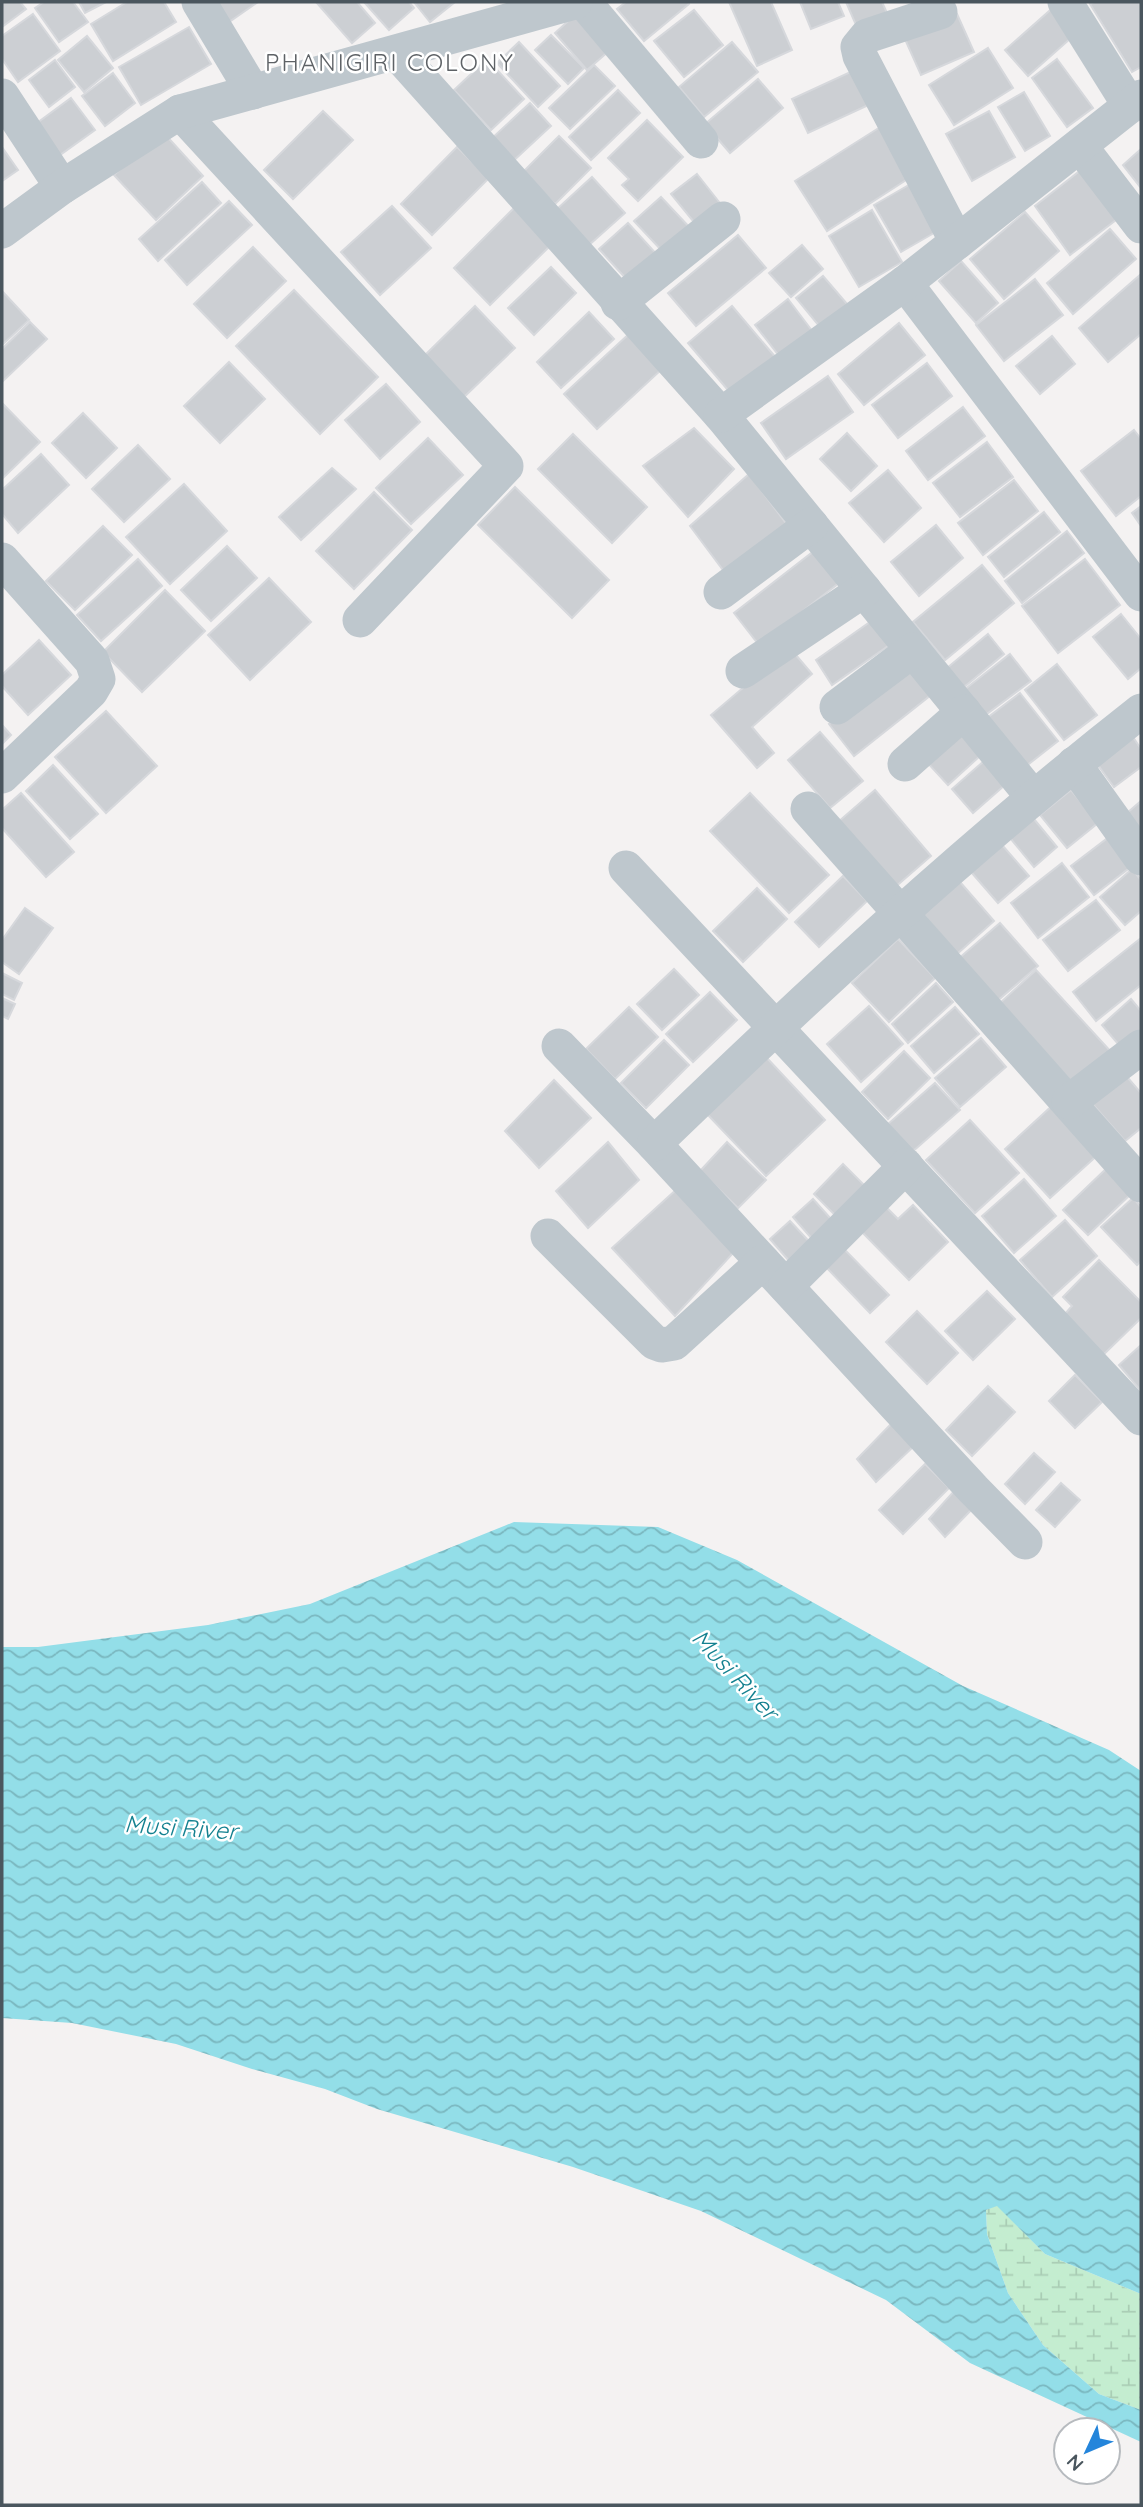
<svg xmlns="http://www.w3.org/2000/svg" width="1143" height="2507" viewBox="0 0 1143 2507" font-family="Quicksand,sans-serif">
<style>
.wetland{fill:url(#wetland-marsh)}
.water{fill:url(#water-waves)}
.building{fill:#cccfd3;stroke:#d6d8dc;stroke-width:2}
.lines{fill:none;stroke-linecap:round;stroke-linejoin:round}
.minor{stroke:#bec7cd;stroke-width:35}
.labels{text-anchor:middle;stroke-width:5;stroke-linejoin:round;paint-order:stroke}
.neighbourhood-label{font-size:24px;letter-spacing:2px;fill:#5e6266;stroke:#fff}
.water-label{font-size:24px;font-style:italic;fill:#148190;stroke:#fff}
</style>
<defs>
<pattern id="wetland-marsh" width="20" height="14" patternUnits="userSpaceOnUse" patternTransform="scale(1.75)"><rect width="20" height="14" fill="#c4edd0"/><path d="M1 5h8M5 5V1M11 12h8M15 12V8" fill="none" stroke="#aacdb5"/></pattern>
<pattern id="water-waves" width="16" height="10" patternUnits="userSpaceOnUse" patternTransform="scale(1.75)"><rect width="16" height="10" fill="#93dee8"/><path d="M0 5q4-4 8 0t8 0" fill="none" stroke="#7ab7bf"/></pattern>
</defs>
<rect width="100%" height="100%" fill="#f4f2f2"/>
<!-- wetland -->
<path class="wetland" d="M997,2205L1045,2254L1141,2294V2410L1099,2394L1043,2345L1008,2293L987,2234L986,2210Z"/>
<!-- water -->
<path class="water" d="M514,1522L658,1527L737,1560L963,1686L1109,1750L1141,1771V2294L1045,2254L997,2206L986,2210L987,2234L1008,2293L1043,2345L1099,2394L1141,2410V2442L970,2363L886,2300L701,2211L573,2167L377,2109L325,2089L252,2069L176,2044L72,2023L2,2018V1647H38L208,1625L310,1604Z"/>
<!-- building -->
<g class="building">
<path d="M2,2H20L26,9L2,27Z"/>
<path d="M44,2H73L88,22L59,42L35,8Z"/>
<path d="M79,2H106L85,13Z"/>
<path d="M127,2H164L176,22L113,61L91,24Z"/>
<path d="M215,2H258L229,22Z"/>
<path d="M316,2H357L375,23L352,43Z"/>
<path d="M364,2H409L414,8L389,30Z"/>
<path d="M414,2H455L430,22Z"/>
<path d="M626,2H688L689,4L644,41L617,9Z"/>
<path d="M729,2H771L792,50L757,66Z"/>
<path d="M800,2H838L844,16L811,29Z"/>
<path d="M846,2H882L887,13L856,25Z"/>
<path d="M1094,2H1141V67L1132,72L1090,4Z"/>
<path d="M1056,5L1079,31L1028,76L1005,50Z"/>
<path d="M694,10L723,45L684,77L654,41Z"/>
<path d="M33,14L60,51L18,82L2,59V36Z"/>
<path d="M576,14L609,51L587,70L555,33Z"/>
<path d="M957,14L974,52L921,75L904,37Z"/>
<path d="M189,27L211,64L141,105L119,67Z"/>
<path d="M551,35L584,68L568,84L535,50Z"/>
<path d="M87,36L113,68L84,92L58,60Z"/>
<path d="M519,42L560,86L538,107L497,63Z"/>
<path d="M732,42L758,72L704,117L679,87Z"/>
<path d="M988,48L1013,88L954,125L929,85Z"/>
<path d="M487,59L524,99L491,130L454,90Z"/>
<path d="M1057,59L1093,108L1067,127L1032,78Z"/>
<path d="M55,60L75,87L49,107L29,80Z"/>
<path d="M594,65L615,86L570,129L549,108Z"/>
<path d="M859,68L875,102L808,133L792,99Z"/>
<path d="M113,73L135,103L105,126L82,96Z"/>
<path d="M758,79L783,108L730,153L705,124Z"/>
<path d="M618,90L640,113L591,160L569,137Z"/>
<path d="M1024,92L1050,136L1025,151L998,107Z"/>
<path d="M71,98L95,130L60,155L37,123Z"/>
<path d="M530,103L551,126L511,163L490,140Z"/>
<path d="M323,111L353,140L293,199L264,170Z"/>
<path d="M989,111L1015,157L972,181L946,134Z"/>
<path d="M647,120L683,157L638,201L622,185L629,179L608,158Z"/>
<path d="M885,124L917,173L827,231L795,181Z"/>
<path d="M162,131L203,176L156,220L114,175Z"/>
<path d="M559,136L591,168L555,204L523,172Z"/>
<path d="M2,147L18,170L2,181Z"/>
<path d="M457,147L489,178L432,235L401,204Z"/>
<path d="M1141,149V188L1123,165Z"/>
<path d="M1081,170L1116,220L1070,255L1035,206Z"/>
<path d="M697,174L723,207L698,227L671,194Z"/>
<path d="M592,177L625,213L589,245L557,209Z"/>
<path d="M202,182L221,203L158,261L139,239Z"/>
<path d="M914,182L941,229L901,252L874,205Z"/>
<path d="M661,197L692,230L665,254L634,221Z"/>
<path d="M229,201L252,225L187,285L165,260Z"/>
<path d="M392,206L431,248L380,295L341,252Z"/>
<path d="M514,208L551,245L490,305L454,268Z"/>
<path d="M872,210L902,262L859,287L829,236Z"/>
<path d="M1025,212L1059,251L1004,299L970,259Z"/>
<path d="M628,223L660,258L631,284L599,249Z"/>
<path d="M1110,229L1136,259L1073,314L1047,283Z"/>
<path d="M738,235L766,268L696,326L668,293Z"/>
<path d="M802,245L823,269L791,297L769,273Z"/>
<path d="M253,247L286,281L227,338L194,304Z"/>
<path d="M961,261L998,303L976,323L939,281Z"/>
<path d="M551,267L576,293L534,335L508,308Z"/>
<path d="M1140,275L1141,334L1108,362L1079,328Z"/>
<path d="M823,276L847,304L820,327L796,298Z"/>
<path d="M1035,279L1063,315L1004,361L976,325Z"/>
<path d="M294,290L378,377L320,434L236,346Z"/>
<path d="M2,291L29,320L2,345Z"/>
<path d="M788,299L813,332L780,357L755,325Z"/>
<path d="M475,306L515,348L464,397L424,356Z"/>
<path d="M732,306L777,359L733,396L688,343Z"/>
<path d="M589,312L614,339L561,388L537,362Z"/>
<path d="M30,322L47,339L2,382V349Z"/>
<path d="M899,323L925,355L864,405L838,374Z"/>
<path d="M629,334L662,369L597,429L564,394Z"/>
<path d="M1052,336L1075,364L1040,394L1016,366Z"/>
<path d="M229,362L265,399L220,443L184,406Z"/>
<path d="M927,363L952,396L898,438L872,405Z"/>
<path d="M828,376L853,412L786,459L761,423Z"/>
<path d="M386,384L420,422L380,459L345,420Z"/>
<path d="M2,403L40,442L2,479Z"/>
<path d="M963,407L985,436L928,480L906,451Z"/>
<path d="M83,413L117,448L86,478L52,443Z"/>
<path d="M694,428L734,469L688,517L643,466Z"/>
<path d="M1134,430L1141,439V496L1116,516L1081,471Z"/>
<path d="M847,433L877,466L851,491L820,459Z"/>
<path d="M573,434L647,507L612,543L538,469Z"/>
<path d="M428,438L463,475L411,524L376,488Z"/>
<path d="M987,442L1013,477L960,517L933,483Z"/>
<path d="M138,445L170,479L124,522L92,489Z"/>
<path d="M41,454L69,485L18,533L2,514V490Z"/>
<path d="M332,468L356,489L301,540L279,517Z"/>
<path d="M888,470L921,508L884,542L849,503Z"/>
<path d="M749,474L788,526L726,574L690,526Z"/>
<path d="M1014,480L1038,511L983,555L958,523Z"/>
<path d="M184,484L227,531L170,584L126,537Z"/>
<path d="M515,487L609,580L572,618L478,525Z"/>
<path d="M374,492L412,530L354,589L316,551Z"/>
<path d="M1141,506V526L1132,513Z"/>
<path d="M1044,512L1060,532L1004,577L988,557Z"/>
<path d="M936,525L963,558L919,596L891,562Z"/>
<path d="M103,526L132,555L75,610L46,581Z"/>
<path d="M1067,531L1084,553L1022,603L1005,581Z"/>
<path d="M823,544L848,576L759,645L734,613Z"/>
<path d="M227,546L257,578L211,621L181,590Z"/>
<path d="M138,559L162,586L101,641L77,615Z"/>
<path d="M1085,559L1120,605L1058,653L1022,606Z"/>
<path d="M982,565L1014,603L945,660L913,622Z"/>
<path d="M269,578L311,622L250,680L208,635Z"/>
<path d="M165,590L205,631L142,692L103,652Z"/>
<path d="M1121,614L1141,639V668L1128,679L1093,637Z"/>
<path d="M880,615L898,639L832,685L816,660Z"/>
<path d="M988,634L1004,654L964,687L947,668Z"/>
<path d="M39,640L71,675L28,715L2,686V675Z"/>
<path d="M790,648L812,674L752,727L774,753L757,768L711,715Z"/>
<path d="M1010,654L1031,681L984,716L964,690Z"/>
<path d="M911,660L936,691L854,756L829,724Z"/>
<path d="M1057,664L1097,715L1064,740L1025,690Z"/>
<path d="M1020,693L1058,741L1025,767L987,718Z"/>
<path d="M106,711L157,766L106,813L55,757Z"/>
<path d="M2,725L11,735L2,744Z"/>
<path d="M1127,728L1141,749V767L1114,787L1092,757Z"/>
<path d="M957,730L980,756L948,785L925,760Z"/>
<path d="M820,732L863,781L830,808L788,760Z"/>
<path d="M984,761L1005,785L973,813L952,789Z"/>
<path d="M53,765L98,814L70,839L26,791Z"/>
<path d="M875,790L931,856L894,888L838,822Z"/>
<path d="M1071,790L1098,823L1067,848L1040,815Z"/>
<path d="M21,793L74,852L46,877L2,828V810Z"/>
<path d="M750,793L829,875L789,913L710,831Z"/>
<path d="M1141,801V841L1120,819Z"/>
<path d="M1029,813L1057,847L1034,867L1005,832Z"/>
<path d="M1109,837L1132,866L1094,895L1071,866Z"/>
<path d="M996,838L1029,876L998,903L965,865Z"/>
<path d="M1062,863L1089,897L1038,938L1011,903Z"/>
<path d="M1132,869L1141,880V911L1125,925L1100,897Z"/>
<path d="M843,876L867,901L819,947L795,922Z"/>
<path d="M960,882L994,921L957,954L923,914Z"/>
<path d="M757,888L787,919L743,962L713,931Z"/>
<path d="M1096,900L1120,930L1068,971L1043,940Z"/>
<path d="M25,908L53,928L19,974L2,962V940Z"/>
<path d="M1000,923L1038,966L996,1002L958,959Z"/>
<path d="M1141,938V985L1096,1021L1073,992Z"/>
<path d="M898,939L935,978L889,1022L852,983Z"/>
<path d="M674,969L699,995L662,1030L637,1004Z"/>
<path d="M1036,970L1113,1054L1076,1087L1000,1003Z"/>
<path d="M2,973L22,983L14,1000L2,994Z"/>
<path d="M936,983L953,1002L908,1043L892,1024Z"/>
<path d="M710,992L737,1020L693,1062L666,1034Z"/>
<path d="M2,998L15,1004L8,1019L2,1016Z"/>
<path d="M1131,999L1141,1011V1038L1125,1052L1102,1025Z"/>
<path d="M869,1006L903,1044L861,1082L827,1044Z"/>
<path d="M629,1007L658,1037L615,1079L586,1049Z"/>
<path d="M955,1007L979,1034L934,1073L911,1046Z"/>
<path d="M981,1038L1006,1067L960,1107L935,1078Z"/>
<path d="M664,1040L689,1065L646,1108L621,1083Z"/>
<path d="M904,1051L930,1078L888,1119L862,1092Z"/>
<path d="M766,1057L825,1120L766,1176L706,1113Z"/>
<path d="M1122,1071L1141,1093V1128L1125,1141L1089,1100Z"/>
<path d="M554,1080L591,1118L539,1168L505,1131Z"/>
<path d="M935,1083L960,1110L912,1152L888,1124Z"/>
<path d="M1054,1104L1100,1153L1050,1198L1005,1149Z"/>
<path d="M970,1120L1019,1173L975,1213L926,1160Z"/>
<path d="M608,1142L639,1180L588,1228L556,1191Z"/>
<path d="M727,1142L766,1180L738,1208L700,1171Z"/>
<path d="M843,1164L871,1192L842,1222L814,1194Z"/>
<path d="M1107,1168L1132,1193L1088,1235L1063,1210Z"/>
<path d="M1024,1179L1056,1216L1014,1253L982,1216Z"/>
<path d="M677,1189L734,1252L675,1316L612,1248Z"/>
<path d="M1133,1198L1141,1207V1261L1137,1265L1101,1227Z"/>
<path d="M813,1199L840,1229L820,1248L793,1217Z"/>
<path d="M879,1200L898,1219L913,1205L948,1242L909,1280L855,1225Z"/>
<path d="M1065,1220L1097,1256L1052,1297L1020,1260Z"/>
<path d="M790,1221L818,1251L797,1270L770,1239Z"/>
<path d="M842,1247L889,1295L870,1313L824,1265Z"/>
<path d="M1099,1260L1141,1302V1318L1100,1358L1064,1315L1072,1306L1063,1297Z"/>
<path d="M987,1291L1015,1319L973,1360L945,1331Z"/>
<path d="M917,1311L958,1353L927,1384L886,1342Z"/>
<path d="M1141,1345V1391L1119,1365Z"/>
<path d="M1075,1375L1102,1402L1075,1428L1049,1401Z"/>
<path d="M988,1386L1015,1412L972,1456L946,1430Z"/>
<path d="M892,1423L913,1447L876,1482L857,1459Z"/>
<path d="M1034,1453L1055,1472L1025,1504L1005,1484Z"/>
<path d="M925,1464L949,1488L903,1534L879,1510Z"/>
<path d="M1061,1483L1080,1500L1055,1527L1036,1510Z"/>
<path d="M955,1490L975,1506L945,1537L929,1519Z"/>
</g>
<g class="lines">
<!-- minor -->
<g class="minor">
<path d="M199,2L253,92"/>
<path d="M584,2L701,141"/>
<path d="M1065,2L1130,106"/>
<path d="M940,12L867,36L858,47L860,56L957,242"/>
<path d="M397,53L721,415L1033,797"/>
<path d="M2,96L62,187"/>
<path d="M180,112L506,466L360,620"/>
<path d="M1080,146L1141,226"/>
<path d="M2,231L62,187L180,112L575,2"/>
<path d="M905,283L1141,594"/>
<path d="M618,303L723,219"/>
<path d="M721,415L905,283L1141,97"/>
<path d="M2,560L92,661L98,679L91,691L2,776"/>
<path d="M721,592L811,525"/>
<path d="M743,671L864,590"/>
<path d="M837,707L913,650"/>
<path d="M905,764L964,712"/>
<path d="M1074,764L1141,858"/>
<path d="M808,809L1141,1185"/>
<path d="M626,868L1141,1418"/>
<path d="M559,1046L654,1144L973,1489L1025,1542"/>
<path d="M1069,1102L1141,1047"/>
<path d="M654,1144C810,993 970,845 1141,711"/>
<path d="M548,1236L654,1342L662,1345L674,1343L763,1262"/>
<path d="M786,1286L906,1166"/>
</g>
</g>
<g class="labels">
<!-- neighbourhood labels -->
<g class="neighbourhood-label">
<text x="390" y="71">PHANIGIRI COLONY</text>
</g>
<!-- water labels -->
<g class="water-label">
<text transform="translate(735 1675) rotate(47)" y="8">Musi River</text>
<text transform="translate(181 1828) rotate(4)" y="8">Musi River</text>
</g>
</g>
<!-- border -->
<rect width="1143" height="2507" fill="none" stroke="#4a565e" stroke-width="7"/>
<!-- north arrow -->
<g transform="translate(1087 2451) rotate(226)"><circle r="33" fill="#ffffff" stroke="#b7bbbf" stroke-width="2"/>
<path d="M0-5L12 26L0 18L-12 26Z" fill="#2485db"/>
<text y="-10" font-size="19" font-weight="bold" text-anchor="middle" fill="#4a565e">N</text>
</g>
</svg>
